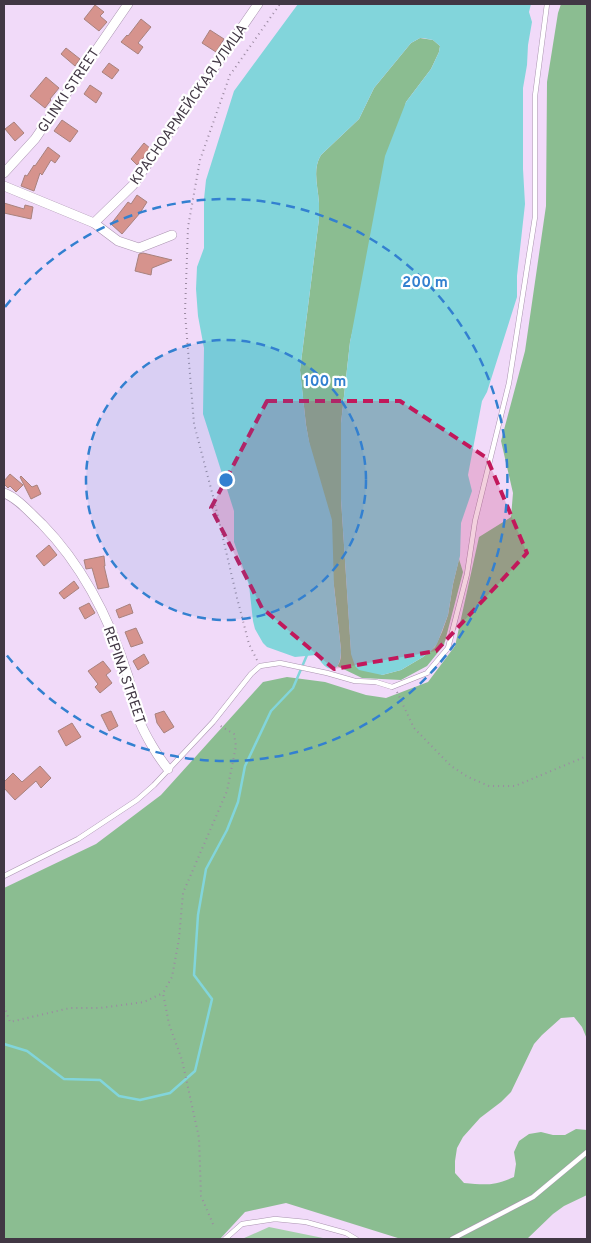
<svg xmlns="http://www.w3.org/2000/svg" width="591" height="1243" viewBox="0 0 591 1243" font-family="Overpass,sans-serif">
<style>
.green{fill:#a4cfaa}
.forest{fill:#8bbd91}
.water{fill:#82d5db}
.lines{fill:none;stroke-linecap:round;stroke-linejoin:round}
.stream{stroke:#82d5db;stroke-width:2.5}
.building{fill:#d6938d;stroke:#a8827e}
.service-casing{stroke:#aa94b0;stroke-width:5.5}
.minor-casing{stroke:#aa94b0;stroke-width:10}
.path{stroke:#9b8aa1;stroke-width:2;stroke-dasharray:1 4;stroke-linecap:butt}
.service{stroke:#fff;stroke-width:4.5}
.minor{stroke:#fff;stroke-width:9}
.marked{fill:#c2185b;fill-opacity:0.2;stroke:#c2185b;stroke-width:4;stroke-dasharray:10 6;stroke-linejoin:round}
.ring{fill:none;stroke:#3380d0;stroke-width:2.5;stroke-dasharray:9 6}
.labels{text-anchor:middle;stroke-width:4.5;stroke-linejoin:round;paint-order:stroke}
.street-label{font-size:14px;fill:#413744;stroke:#fff}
.centre{fill:#3380d0;stroke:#fff;stroke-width:2.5}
.ring-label{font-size:15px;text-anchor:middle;font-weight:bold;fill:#3380d0;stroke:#fff;stroke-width:4.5;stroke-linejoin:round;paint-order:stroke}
</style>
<rect width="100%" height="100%" fill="#f1daf9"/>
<!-- green -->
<path class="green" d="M269,1227L323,1238L324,1239H242Z"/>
<!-- forest -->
<g class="forest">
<path d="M561,4H587V1039L582,1027L574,1017L561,1018L542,1035L534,1044L511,1092L501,1102L480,1118L463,1137L457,1148L455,1161V1173L464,1183C486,1185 493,1186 514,1177L516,1164L514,1152L519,1141L529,1134L541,1132L553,1135H565L576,1129L587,1130V1195L564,1206L553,1214L527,1239H401L286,1203L245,1212L220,1239H4V888L96,844L161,795L263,682L287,677L325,682L366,695L386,698L428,682L455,646L479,537L511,517L513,493L501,441L525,351L546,206L547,82L558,13Z"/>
<path d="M420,38L433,40L440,46L439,52L431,69L406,102L350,342L341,423V499L351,651L382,675L401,670L423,657L435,647L442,632L448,615L453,584L459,559L463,572L444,645L427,666L401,680L362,678L337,666C341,662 341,656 341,650L334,586L306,425L300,370L319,219C319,214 319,208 319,203C318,187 312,169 321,155L359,119L374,88L411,43Z"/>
</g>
<!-- water -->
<path class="water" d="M298,4H531L529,12L532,22L528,45L527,65L523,88V169L525,204L517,276V297L487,392L482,401L468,475L472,491L461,523L460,556L453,584L448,615L437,644L431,651L423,657L401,670L382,675L359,670L355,666L351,654L341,499V423L350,342L385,156L406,102L431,69L439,52L440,46L433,40L423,38H420L411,43L374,88L359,119L321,155C312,169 318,187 319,203C319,208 319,214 319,219L300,370L306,425L309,441L332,520L334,586L341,650C341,658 339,673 328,668C323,666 319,659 316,655L295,657L267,647L263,643L255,629L253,621L249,585L234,542V511L203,414L204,348L198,316L196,289L197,267L204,248V199L206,180L234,91Z"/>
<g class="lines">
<!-- stream -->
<path class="stream" d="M4,1044L27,1051L64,1079L100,1080L119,1096L140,1100L170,1093L195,1071L212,999L194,975L198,915L206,869L227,830L238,802L245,766L271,711L293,688L307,655"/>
</g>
<!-- building -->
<g class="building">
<path d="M95,5L104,12L100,16L107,22L99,31L84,19Z"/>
<path d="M141,19L151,27L138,43L143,47L138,54L121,42L127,35L128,36Z"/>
<path d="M210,30L224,39L216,52L202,43Z"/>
<path d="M66,48L80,59L75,66L61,54Z"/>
<path d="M109,63L119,70L112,79L102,72Z"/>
<path d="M46,77L59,88L50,99L51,100L45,108L30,96Z"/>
<path d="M90,85L102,93L96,103L84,94Z"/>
<path d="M62,120L78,131L70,142L54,131Z"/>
<path d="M14,122L24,133L15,141L5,129Z"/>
<path d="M144,143L151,149L137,165L131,159Z"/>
<path d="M48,147L60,156L55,163L51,160L42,175L40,173L34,191L21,186L25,175L27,176L34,165L35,166Z"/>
<path d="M137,195L147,202L140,213L122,234L111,224L128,202L131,204Z"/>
<path d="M4,203L24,209L25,205L33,207L31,219L4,213Z"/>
<path d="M143,253L172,260L152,268L151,275L135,271L139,254Z"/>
<path d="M10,474L23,485L16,492L10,486L8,488L4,484V481Z"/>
<path d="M21,476L32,487L37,485L41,494L31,499L20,477Z"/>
<path d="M49,545L57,555L44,566L36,556Z"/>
<path d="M104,556L105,566H104L109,587L98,589L92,568L86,569L84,560Z"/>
<path d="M74,581L79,588L64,599L59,593Z"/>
<path d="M89,603L95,613L85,619L79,608Z"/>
<path d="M130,604L133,613L119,618L116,610Z"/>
<path d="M136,628L143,643L131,647L125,632Z"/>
<path d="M144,654L149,663L138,670L133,661Z"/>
<path d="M103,661L111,671L106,675L112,683L100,693L95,687L98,684L88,671Z"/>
<path d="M111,711L118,726L109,731L101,715Z"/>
<path d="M164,711L174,727L164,733L157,723L155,714Z"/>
<path d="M72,723L81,737L66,746L58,731Z"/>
<path d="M40,766L51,778L41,788L36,781L15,800L4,788V782L13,773L22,782Z"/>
</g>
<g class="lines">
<defs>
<g id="service">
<path d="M4,876L78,839L137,800L154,785L213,722L251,674L260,666L280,663L327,673L355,681L376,682L392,687L427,673L448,648L467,574L475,521L509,383L535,217V96L547,4"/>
<path d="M225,1239L242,1224L275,1219L306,1222L346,1233L356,1239"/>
<path d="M452,1239L533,1197L587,1152"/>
</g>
<g id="minor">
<path d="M4,173L35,139L128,4"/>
<path d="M4,186L94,223L118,241L139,248L172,235"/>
<path d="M94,223L133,185L258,4"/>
<path d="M4,493C18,498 31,514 42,524C83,566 110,620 128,676C132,690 133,706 139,720C145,735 158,757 168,769"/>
</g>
</defs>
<!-- service casing -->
<use href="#service" class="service-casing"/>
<!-- minor casing -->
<use href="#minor" class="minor-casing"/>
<!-- path -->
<g class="path">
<path d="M257,660L249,644L237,598L214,500L194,424L185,313L188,227L200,160L230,75L280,4"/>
<path d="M397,692L414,728L451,766L468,777L489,786H515L587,756"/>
<path d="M4,1006L10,1022L70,1008H100L144,1002L163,993"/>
<path d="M213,1224L201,1196L199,1138L182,1060L169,1024L163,993L172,977L179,939L183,893L227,791L236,746L234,734L219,725"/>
</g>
<!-- service -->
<use href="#service" class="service"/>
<!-- minor -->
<use href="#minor" class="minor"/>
</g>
<!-- marked area -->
<path class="marked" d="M267,401H400L487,458L527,553L436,651L334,669L262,608L211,508Z"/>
<!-- distance rings -->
<circle cx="226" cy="480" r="140" fill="#3380d0" fill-opacity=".12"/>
<g class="ring">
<circle cx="226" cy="480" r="140"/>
<path d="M5 307A281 281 0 1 1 5 653"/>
</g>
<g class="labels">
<!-- street labels -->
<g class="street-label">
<text transform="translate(68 90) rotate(-56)" y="5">GLINKI STREET</text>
<text transform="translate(188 104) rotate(-55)" y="5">КРАСНОАРМЕЙСКАЯ УЛИЦА</text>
<text transform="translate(125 675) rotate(71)" y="5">REPINA STREET</text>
</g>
</g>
<circle cx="226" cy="480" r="8" class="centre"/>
<g class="ring-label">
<text x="425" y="287">200 m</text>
<text x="325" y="386">100 m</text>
</g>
<!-- border -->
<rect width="591" height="1243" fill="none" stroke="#413744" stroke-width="10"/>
</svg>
